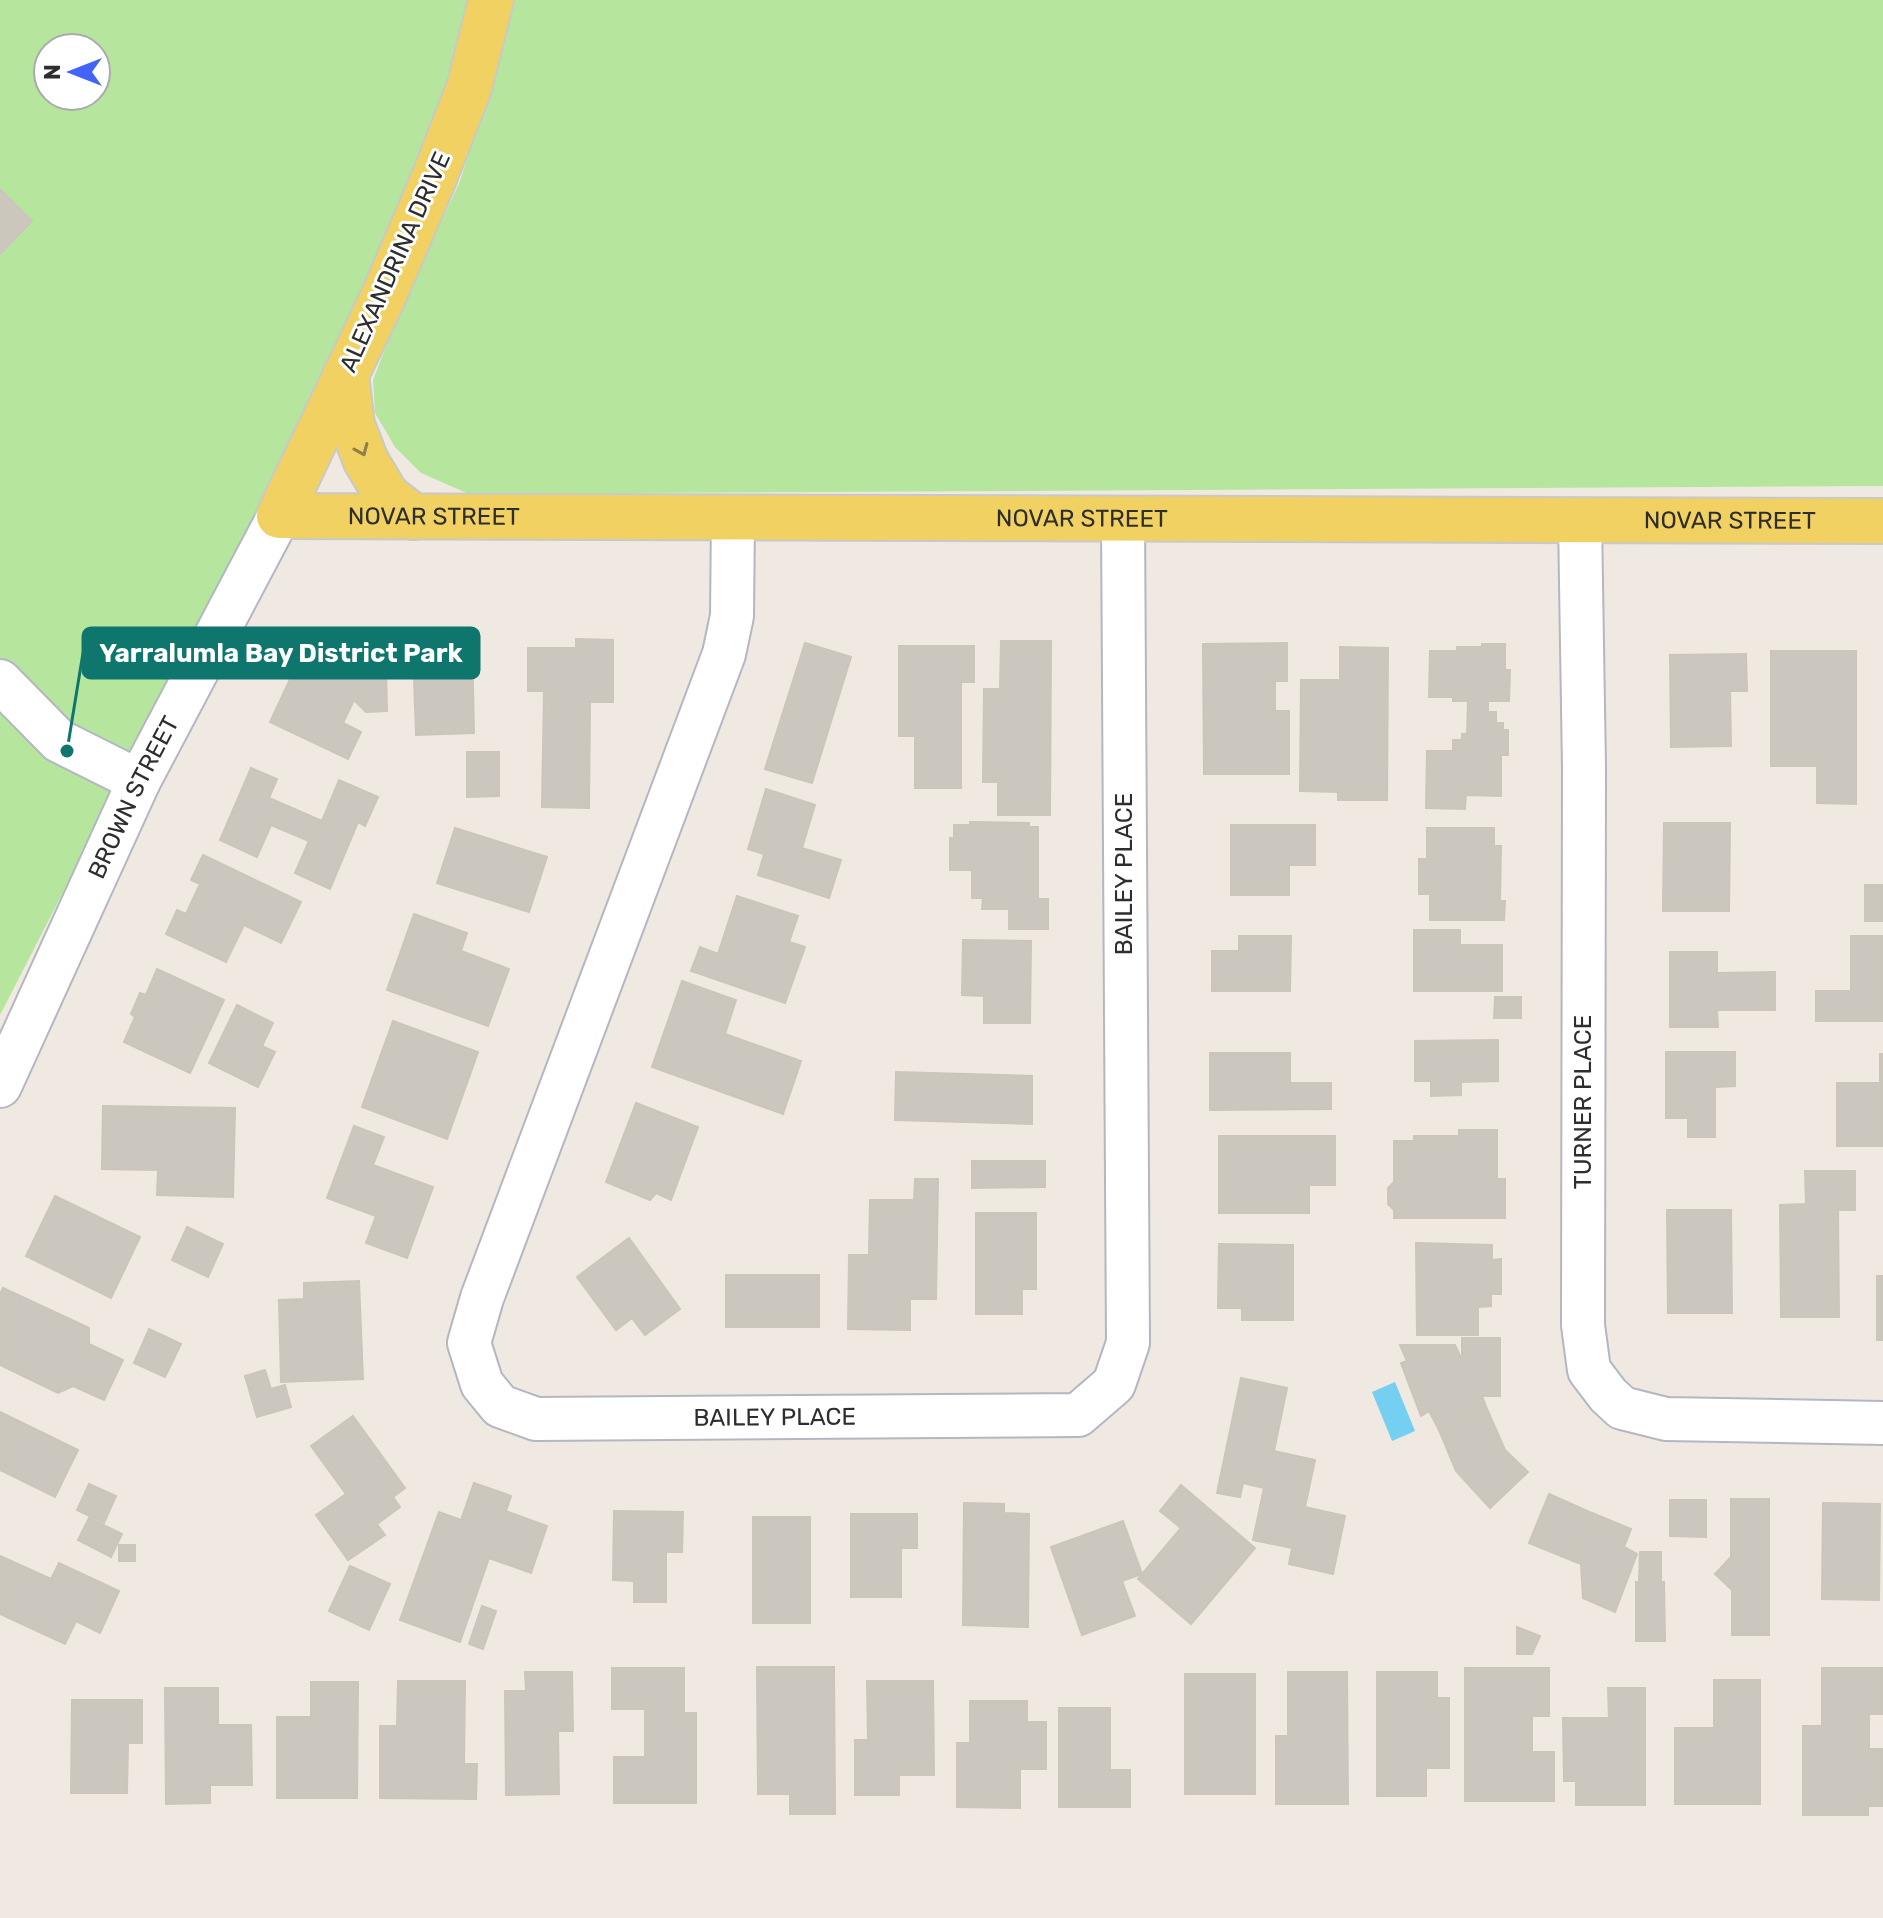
<svg xmlns="http://www.w3.org/2000/svg" width="1883" height="1918" viewBox="0 0 1883 1918" font-family="Rubik,sans-serif">
<style>
.green{fill:#b6e59e;fill-rule:evenodd}
.water{fill:#75cff0}
.building{fill:#cbc7bf;stroke:#cbc5ba;stroke-width:2}
.lines{fill:none;stroke-linecap:round;stroke-linejoin:round}
.minor-casing{stroke:#b4b7c1;stroke-width:46}
.major-casing{stroke:#c9c9c9;stroke-width:48}
.minor{stroke:#fff;stroke-width:42}
.major{stroke:#f2d163;stroke-width:44}
.oneway{stroke:#908048}
.labels{text-anchor:middle;stroke-width:6;stroke-linejoin:round;paint-order:stroke}
.street-label{font-size:24px;fill:#2e2e2e;stroke:#fff}
.leader{fill:none;stroke:#0f766e;stroke-width:3}
.callout-dot{fill:#0f766e;stroke:#fff;stroke-width:3}
.callout{fill:#0f766e;stroke:#0f766e;stroke-width:3}
.callout-label{font-size:26px;text-anchor:middle;font-weight:bold;fill:#fff}
</style>
<rect width="100%" height="100%" fill="#efe9e1"/>
<!-- green -->
<g class="green">
<path d="M0,0H471L456,69L371,276L262,505L0,1015ZM48,48H96V96H48Z"/>
<path d="M513,0H1883V486L469,494L421,473L395,447L375,413L373,380L398,315L460,181L507,31Z"/>
</g>
<!-- water -->
<path class="water" d="M1395,1382L1415,1431L1392,1441L1372,1392Z"/>
<!-- building -->
<g class="building">
<path d="M0,189L32,221L0,254Z"/>
<path d="M576,639L613,640V702H590L589,808L542,807L544,691H528V648H576Z"/>
<path d="M1001,641H1051L1050,815H998V782H983L984,689H1000Z"/>
<path d="M307,643L361,665L364,672H386L387,711L366,712L354,700L343,723L361,732L348,759L270,722Z"/>
<path d="M805,643L851,657L812,783L765,769Z"/>
<path d="M1287,643V681H1275V711H1289V774H1204L1203,644Z"/>
<path d="M1482,644H1505V670H1510L1509,701H1488V712H1496V723H1503V730H1508V755H1501V796L1466,795L1465,809L1426,808L1427,751H1453V740H1462V734H1467L1468,701H1453V697H1429L1430,651H1457V647H1482Z"/>
<path d="M472,645L474,733L416,735L414,678H409V646Z"/>
<path d="M899,646H974V682H961V788H915V736H899Z"/>
<path d="M1340,647L1388,648L1387,800H1338V792L1300,791L1301,680H1340Z"/>
<path d="M1771,651H1856V804L1817,803V766H1771Z"/>
<path d="M1746,654L1747,691H1730L1731,746L1671,747L1670,655Z"/>
<path d="M467,752H499V796L467,797Z"/>
<path d="M251,768L277,779L269,798L322,821L339,780L378,797L365,826L358,822L330,889L295,873L309,841L271,825L257,857L220,840Z"/>
<path d="M766,789L815,805L802,848L841,860L829,898L758,875L764,854L748,849Z"/>
<path d="M970,822L1029,823V827H1038V899H1048V929H1009V909H982L983,898H972V870H950V838H954V825H970Z"/>
<path d="M1664,823H1730L1729,911H1663Z"/>
<path d="M1231,825H1315V865H1289V895H1231Z"/>
<path d="M455,828L547,857L529,912L437,883Z"/>
<path d="M1427,828H1494V846H1501L1500,901H1505L1504,920H1430V894H1419V859H1427Z"/>
<path d="M203,855L301,902L281,943L244,925L226,962L166,934L177,910L186,914L200,884L191,880Z"/>
<rect x="1865" y="885" width="18" height="36"/>
<path d="M737,896L798,916L789,942L805,947L785,1003L691,971L700,947L718,954Z"/>
<path d="M414,914L467,933L461,951L509,969L488,1026L387,990Z"/>
<path d="M1414,930H1460V945H1502V991H1414Z"/>
<path d="M1239,936H1291L1290,991H1212V951H1239Z"/>
<path d="M1851,936H1883V1021H1816V991H1851Z"/>
<path d="M963,940L1031,941L1030,1023H984V996L962,995Z"/>
<path d="M1670,952H1717V973L1775,972V1010H1717L1718,1027H1670Z"/>
<path d="M157,969L224,1000L190,1073L124,1042L135,1017L131,1014L140,993L146,995Z"/>
<path d="M682,981L736,1000L725,1034L801,1061L783,1114L652,1067Z"/>
<path d="M1495,997H1521V1018H1494Z"/>
<path d="M237,1005L273,1023L262,1046L275,1052L258,1087L209,1063Z"/>
<path d="M393,1021L478,1052L447,1139L362,1107Z"/>
<path d="M1498,1040V1081L1461,1082V1095L1431,1096V1081H1415V1041Z"/>
<path d="M1666,1052H1735V1086L1715,1087V1137H1688V1118H1666Z"/>
<path d="M1210,1053H1290V1083H1331V1109L1210,1110Z"/>
<path d="M1880,1054H1883V1146H1837V1083H1880Z"/>
<path d="M896,1072L1032,1076V1124L895,1120Z"/>
<path d="M636,1103L698,1127L671,1200L656,1193L650,1200L606,1182Z"/>
<path d="M103,1106L235,1108L233,1197L157,1195L158,1170L102,1169Z"/>
<path d="M354,1126L384,1137L373,1165L433,1187L407,1258L366,1243L376,1216L327,1198Z"/>
<path d="M1459,1130H1497V1179H1505V1218H1394V1210L1388,1204V1188L1394,1182V1141H1414V1136H1459Z"/>
<path d="M1219,1136H1335V1185H1309V1213H1219Z"/>
<path d="M972,1161H1045V1187L972,1188Z"/>
<path d="M1805,1171H1855V1210H1838L1839,1317H1781L1780,1205L1806,1204Z"/>
<path d="M915,1179H938L936,1299H910V1330L848,1329L849,1255H869L870,1200H914Z"/>
<path d="M55,1196L140,1237L111,1298L26,1256Z"/>
<path d="M1667,1210H1731L1732,1313H1668Z"/>
<path d="M976,1213H1036V1289H1022V1314H976Z"/>
<path d="M187,1227L223,1244L208,1277L172,1260Z"/>
<path d="M629,1238L680,1309L645,1335L632,1318L616,1330L577,1277Z"/>
<path d="M1416,1243L1492,1245V1260L1501,1259V1294H1491V1306L1478,1307V1335H1417Z"/>
<path d="M1219,1244L1293,1245V1320H1242V1308H1218Z"/>
<rect x="726" y="1275" width="93" height="52"/>
<rect x="1877" y="1276" width="6" height="64"/>
<path d="M359,1281L363,1379L281,1382L279,1300L304,1299V1283Z"/>
<path d="M3,1288L89,1328V1344L123,1360L104,1400L73,1386L58,1393L0,1365V1294Z"/>
<path d="M149,1329L181,1344L165,1377L134,1363Z"/>
<path d="M1462,1338H1500V1396H1482L1487,1409L1439,1430L1429,1411L1421,1416L1401,1363L1407,1361L1400,1345H1455L1460,1356H1462Z"/>
<path d="M265,1370L271,1389L285,1385L291,1407L257,1417L245,1376Z"/>
<path d="M1241,1378L1287,1388L1274,1451L1315,1460L1305,1507L1345,1516L1333,1574L1289,1564L1292,1548L1253,1540L1264,1488L1243,1483L1240,1497L1217,1493Z"/>
<path d="M1487,1409L1505,1450L1528,1472L1490,1508L1456,1471L1439,1430Z"/>
<path d="M0,1412L78,1450L55,1497L0,1470Z"/>
<path d="M353,1416L405,1488L393,1497L400,1507L377,1524L385,1535L348,1560L316,1515L346,1494L311,1446Z"/>
<path d="M474,1483L511,1496L506,1511L547,1526L531,1573L489,1558L460,1642L400,1620L439,1512L461,1520Z"/>
<path d="M89,1484L116,1496L104,1523L77,1510Z"/>
<path d="M1181,1485L1255,1548L1191,1624L1138,1579L1181,1528L1160,1511Z"/>
<path d="M1549,1494L1592,1513L1573,1561L1529,1543Z"/>
<path d="M1731,1499H1769V1635H1732V1590L1715,1574L1731,1557Z"/>
<path d="M1670,1500H1706V1537L1670,1536Z"/>
<path d="M964,1503L1004,1504V1513L1029,1514L1028,1627L963,1625Z"/>
<path d="M1823,1503L1880,1504L1879,1600L1822,1599Z"/>
<path d="M614,1511L683,1512L682,1552H666V1602H634V1581L613,1580Z"/>
<path d="M1592,1513L1631,1529L1624,1547L1637,1554L1615,1612L1583,1598L1581,1564L1573,1561Z"/>
<path d="M851,1514H917V1548H901V1597H851Z"/>
<rect x="753" y="1517" width="57" height="106"/>
<path d="M89,1518L122,1534L111,1557L78,1540Z"/>
<path d="M1123,1521L1142,1574L1122,1581L1135,1616L1082,1635L1051,1547Z"/>
<rect x="119" y="1545" width="16" height="16"/>
<path d="M1640,1552H1661V1582H1639Z"/>
<path d="M0,1556L51,1579L59,1563L119,1591L100,1633L76,1621L65,1644L0,1614Z"/>
<path d="M350,1566L390,1584L369,1630L329,1611Z"/>
<path d="M1636,1582H1664L1665,1641H1636Z"/>
<path d="M482,1606L496,1611L483,1649L469,1644Z"/>
<path d="M1517,1627L1540,1636L1532,1654H1517Z"/>
<path d="M757,1667H834L835,1814H790V1794H758Z"/>
<path d="M612,1668H684V1713H696V1803H614V1757H645V1709H612Z"/>
<path d="M1465,1668H1549V1716H1532V1752H1554V1801H1465Z"/>
<path d="M1822,1668H1883V1714H1869V1749H1883V1806H1868V1815H1803V1726H1822Z"/>
<path d="M525,1672H572L573,1731H558L559,1794L506,1795L505,1691H526Z"/>
<path d="M1288,1672H1347L1348,1804H1276V1736H1288Z"/>
<path d="M1377,1672H1437V1698H1449V1768H1426V1796H1377Z"/>
<rect x="1185" y="1674" width="70" height="120"/>
<path d="M1714,1680H1760V1804H1675V1728H1714Z"/>
<path d="M398,1681H465L464,1764H477L476,1799L380,1798V1726H397Z"/>
<path d="M867,1681H933L934,1775H899V1795H855V1740H868Z"/>
<path d="M311,1682H358L357,1798H277V1717H311Z"/>
<path d="M165,1688H218V1725H251L252,1785H210V1803L166,1804Z"/>
<path d="M1608,1688H1645V1805H1576V1781H1564L1563,1718H1609Z"/>
<path d="M72,1700H142V1743H128L127,1793H71Z"/>
<path d="M970,1701H1027V1722H1046V1769H1020V1808L957,1807V1743H970Z"/>
<path d="M1059,1708H1110V1770H1130V1807H1059Z"/>
</g>
<g class="lines">
<defs>
<g id="minor">
<path id="s1" d="M733,518L732,616L724,654L482,1298L469,1343L482,1384L500,1406L536,1419L1078,1415L1114,1384L1128,1343L1123,519"/>
<path d="M1580,520L1584,768L1583,1325L1589,1370L1608,1395L1622,1408L1666,1419L1883,1423"/>
<path d="M0,681L59,741L139,781"/>
<path id="s2" d="M0,1086L139,781L279,516"/>
</g>
<g id="major">
<path id="s3" d="M491,0L469,88L434,178L384,295L279,516L1883,521"/>
<path d="M346,374L352,425L366,461L387,496L414,517"/>
</g>
</defs>
<!-- minor casing -->
<use href="#minor" class="minor-casing"/>
<!-- major casing -->
<use href="#major" class="major-casing"/>
<!-- minor -->
<use href="#minor" class="minor"/>
<!-- major -->
<use href="#major" class="major"/>
</g>
<!-- one-way arrows -->
<defs><path id="oneway-chevron" d="M-2-3.5L2.5 0L-2 3.5" fill="none" stroke-width="1.6" stroke-linecap="round" stroke-linejoin="round" transform="scale(2)"/></defs>
<use class="oneway" href="#oneway-chevron" transform="translate(362 450) rotate(67)"/>
<g class="labels">
<!-- street labels -->
<g class="street-label">
<text transform="translate(395 262) rotate(-66)" y="8">ALEXANDRINA DRIVE</text>
<text dy="8" stroke="none"><textPath href="#s3" startOffset="714">NOVAR STREET</textPath></text>
<text dy="8" stroke="none"><textPath href="#s3" startOffset="1362">NOVAR STREET</textPath></text>
<text dy="8" stroke="none"><textPath href="#s3" startOffset="2010">NOVAR STREET</textPath></text>
<text dy="8" stroke="none"><textPath href="#s2" startOffset="318">BROWN STREET</textPath></text>
<text transform="translate(1124 874) rotate(-90)" y="8">BAILEY PLACE</text>
<text transform="translate(1583 1102) rotate(-90)" y="8">TURNER PLACE</text>
<text dy="8" stroke="none"><textPath href="#s1" startOffset="1220">BAILEY PLACE</textPath></text>
</g>
</g>
<!-- callouts -->
<path class="leader" d="M67 751L83 653"/>
<circle class="callout-dot" cx="67" cy="751" r="8"/>
<rect class="callout" x="83" y="628" width="396" height="50" rx="8"/>
<g class="callout-label">
<text x="281" y="662">Yarralumla Bay District Park</text>
</g>
<!-- north arrow -->
<g transform="translate(72 72) rotate(270)"><circle r="38" fill="#ffffff" stroke="#ababab" stroke-width="2"/>
<path d="M0-6L14 30L0 20L-14 30Z" fill="#4264fb"/>
<text y="-12" font-size="22" font-weight="bold" text-anchor="middle" fill="#2e2e2e">N</text>
</g>
</svg>
